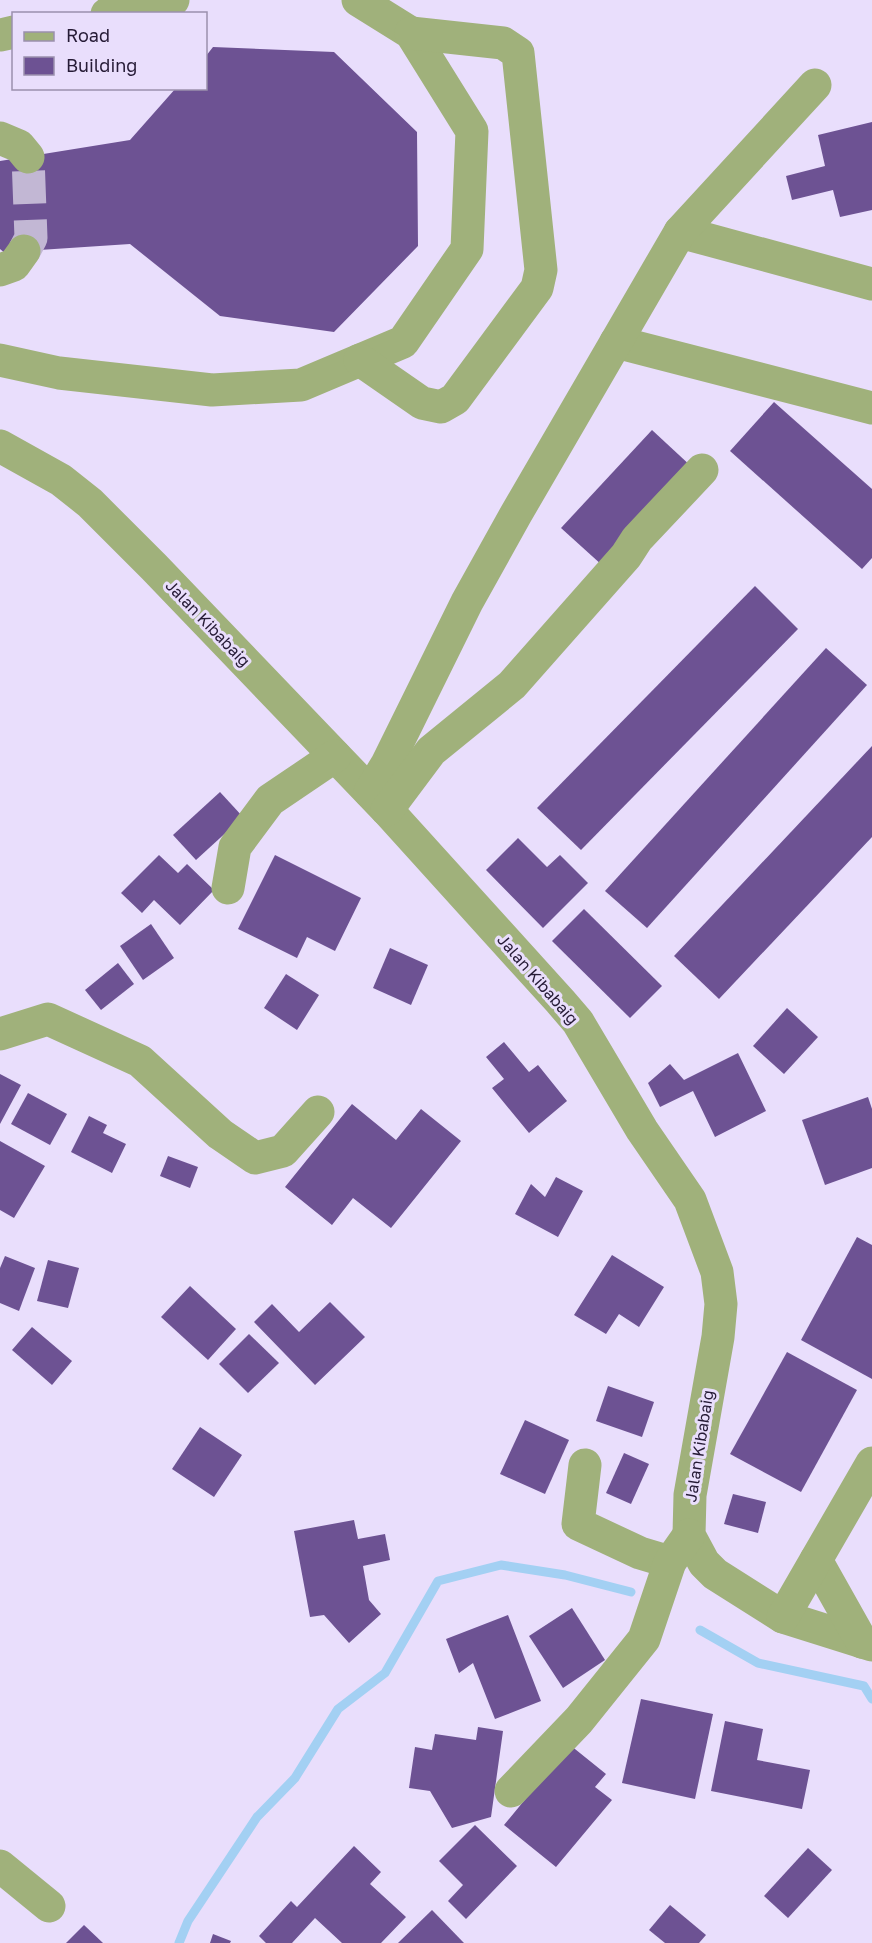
<svg xmlns="http://www.w3.org/2000/svg" width="872" height="1943" viewBox="0 0 872 1943" font-family="'Golos Text',sans-serif">
<style>
.lines{fill:none;stroke-linecap:round;stroke-linejoin:round}
.stream{stroke:#a3d0f3;stroke-width:9}
.building{fill:#6d5293}
.minor-tunnel{stroke:#c2b7d4;stroke-width:33;stroke-dasharray:33 16;stroke-linecap:butt}
.minor{stroke:#a0b17b;stroke-width:33}
.labels{text-anchor:middle;stroke-width:6;stroke-linejoin:round;paint-order:stroke}
.street-label{font-size:16px;fill:#261b36;stroke:#e9defc}
</style>
<rect width="100%" height="100%" fill="#e9defc"/>
<g class="lines">
<!-- stream -->
<g class="stream">
<path d="M700,1630L758,1663L864,1686L872,1699"/>
<path d="M179,1943L188,1921L257,1817L295,1778L338,1709L385,1673L438,1581L501,1565L565,1575L631,1592"/>
</g>
</g>
<!-- building -->
<g class="building">
<path d="M213,47L334,52L417,132L418,246L334,332L220,316L130,244L24,251L6,254L0,249V161L130,140L176,88H206V56Z"/>
<path d="M872,122V210L840,217L833,190L792,200L786,176L825,166L818,135Z"/>
<path d="M774,402L872,489V558L862,569L730,451Z"/>
<path d="M652,430L693,468L603,566L561,528Z"/>
<path d="M755,586L798,629L581,850L537,808Z"/>
<path d="M826,648L867,685L647,928L605,891Z"/>
<path d="M872,746V837L719,999L674,956Z"/>
<path d="M220,792L243,817L196,860L173,835Z"/>
<path d="M518,838L547,867L560,855L588,883L543,928L486,870Z"/>
<path d="M159,855L178,873L187,864L214,890L180,925L154,900L142,913L121,893Z"/>
<path d="M275,855L361,898L335,951L307,937L297,958L238,929Z"/>
<path d="M584,909L662,986L630,1018L552,941Z"/>
<path d="M151,924L174,958L143,980L120,946Z"/>
<path d="M390,948L428,965L411,1005L373,988Z"/>
<path d="M118,963L134,984L101,1010L85,990Z"/>
<path d="M286,974L319,995L297,1030L264,1008Z"/>
<path d="M787,1008L818,1037L784,1074L753,1046Z"/>
<path d="M504,1042L529,1072L538,1065L567,1101L529,1133L492,1088L504,1079L486,1057Z"/>
<path d="M738,1053L766,1111L715,1137L693,1091L660,1107L648,1083L670,1064L684,1080Z"/>
<path d="M0,1074L21,1085L0,1124Z"/>
<path d="M28,1093L67,1114L50,1145L11,1124Z"/>
<path d="M868,1097L872,1109V1168L825,1185L802,1120Z"/>
<path d="M352,1104L396,1140L421,1109L461,1141L391,1228L353,1198L332,1225L285,1187Z"/>
<path d="M89,1116L107,1125L103,1133L126,1144L112,1173L71,1152Z"/>
<path d="M0,1141L45,1166L14,1218L0,1210Z"/>
<path d="M168,1156L198,1167L190,1188L160,1176Z"/>
<path d="M556,1177L583,1191L558,1237L515,1214L531,1184L545,1197Z"/>
<path d="M857,1237L872,1245V1379L801,1340Z"/>
<path d="M612,1255L664,1287L639,1327L619,1314L606,1334L574,1315Z"/>
<path d="M5,1256L35,1268L19,1311L0,1303V1268Z"/>
<path d="M48,1260L79,1268L68,1308L37,1301Z"/>
<path d="M190,1286L236,1329L208,1360L161,1317Z"/>
<path d="M330,1302L365,1337L315,1385L254,1322L272,1304L299,1332Z"/>
<path d="M32,1327L72,1361L52,1385L12,1350Z"/>
<path d="M249,1334L279,1363L248,1393L219,1364Z"/>
<path d="M787,1352L857,1390L801,1492L730,1454Z"/>
<path d="M608,1386L654,1402L642,1437L596,1421Z"/>
<path d="M525,1420L569,1440L545,1494L500,1474Z"/>
<path d="M200,1427L242,1455L214,1497L172,1469Z"/>
<path d="M624,1453L649,1464L631,1504L606,1493Z"/>
<path d="M733,1494L766,1502L758,1533L724,1524Z"/>
<path d="M354,1520L358,1539L385,1534L390,1560L363,1566L369,1600L381,1614L349,1643L324,1615L310,1617L294,1531Z"/>
<path d="M572,1608L605,1660L563,1688L529,1636Z"/>
<path d="M508,1615L541,1701L495,1719L473,1663L459,1673L446,1639Z"/>
<path d="M641,1699L713,1714L695,1799L622,1783Z"/>
<path d="M725,1721L763,1729L757,1760L810,1770L802,1809L711,1791Z"/>
<path d="M478,1727L503,1731L491,1817L452,1828L430,1791L409,1788L415,1747L432,1750L435,1734L476,1740Z"/>
<path d="M570,1745L606,1774L595,1787L612,1800L556,1867L504,1825Z"/>
<path d="M475,1825L517,1866L466,1919L448,1901L463,1885L439,1861Z"/>
<path d="M354,1846L381,1872L370,1884L406,1917L381,1943H342L315,1918L292,1943H266L259,1936L291,1901L297,1907Z"/>
<path d="M808,1848L832,1870L788,1918L764,1896Z"/>
<path d="M670,1905L706,1935L699,1943H665L649,1930Z"/>
<path d="M432,1910L464,1943H398Z"/>
<path d="M84,1925L103,1943H66Z"/>
<path d="M213,1934L231,1941L230,1943H210Z"/>
</g>
<g class="lines">
<!-- minor-tunnel -->
<path class="minor-tunnel" d="M24,251L31,238L28,157"/>
<!-- minor -->
<g class="minor">
<path d="M107,14L173,0"/>
<path d="M0,35L14,32"/>
<path d="M0,138L19,146L28,157"/>
<path d="M680,232L872,284"/>
<path d="M0,270L14,265L24,251"/>
<path d="M616,342L872,408"/>
<path d="M0,360L59,373L212,390L301,385L403,342L467,249L472,131L411,33L358,0"/>
<path d="M360,360L422,403L441,407L455,399L537,288L541,270L518,53L503,43L411,33"/>
<path d="M0,446L61,480L90,503L154,567L387,810L560,1001L578,1022L642,1130L690,1200L717,1272L721,1304L718,1337L690,1495L689,1535L704,1563L715,1574L783,1617L872,1645"/>
<path d="M370,792L387,764L467,602L516,514L680,232L815,85"/>
<path d="M387,810L431,751L512,685L626,556L637,539L702,470"/>
<path d="M228,888L235,847L270,800L335,756"/>
<path d="M0,1034L48,1019L140,1061L220,1134L255,1158L283,1151L318,1112"/>
<path d="M585,1465L578,1524L640,1553L670,1562"/>
<path d="M816,1560L862,1642"/>
<path d="M783,1617L872,1463"/>
<path d="M511,1791L579,1720L644,1639L670,1562L689,1535"/>
<path d="M0,1866L49,1906"/>
</g>
</g>
<g class="labels">
<!-- street labels -->
<g class="street-label">
<text transform="translate(208 623) rotate(46)" y="6">Jalan Kibabaig</text>
<text transform="translate(538 979) rotate(49)" y="6">Jalan Kibabaig</text>
<text transform="translate(699 1446) rotate(-81)" y="6">Jalan Kibabaig</text>
</g>
</g>
<!-- legend -->
<rect x="12" y="12" width="195" height="78" fill="#e9defc" stroke="#9b90ad" stroke-width="1.5"/>
<rect x="24" y="32" width="30" height="9" fill="#a0b17b" stroke="#9b90ad" stroke-width="1.5"/>
<text x="66" y="42" font-size="18" fill="#261b36">Road</text>
<rect x="24" y="57" width="30" height="18" fill="#6d5293" stroke="#9b90ad" stroke-width="1.5"/>
<text x="66" y="72" font-size="18" fill="#261b36">Building</text>
</svg>
